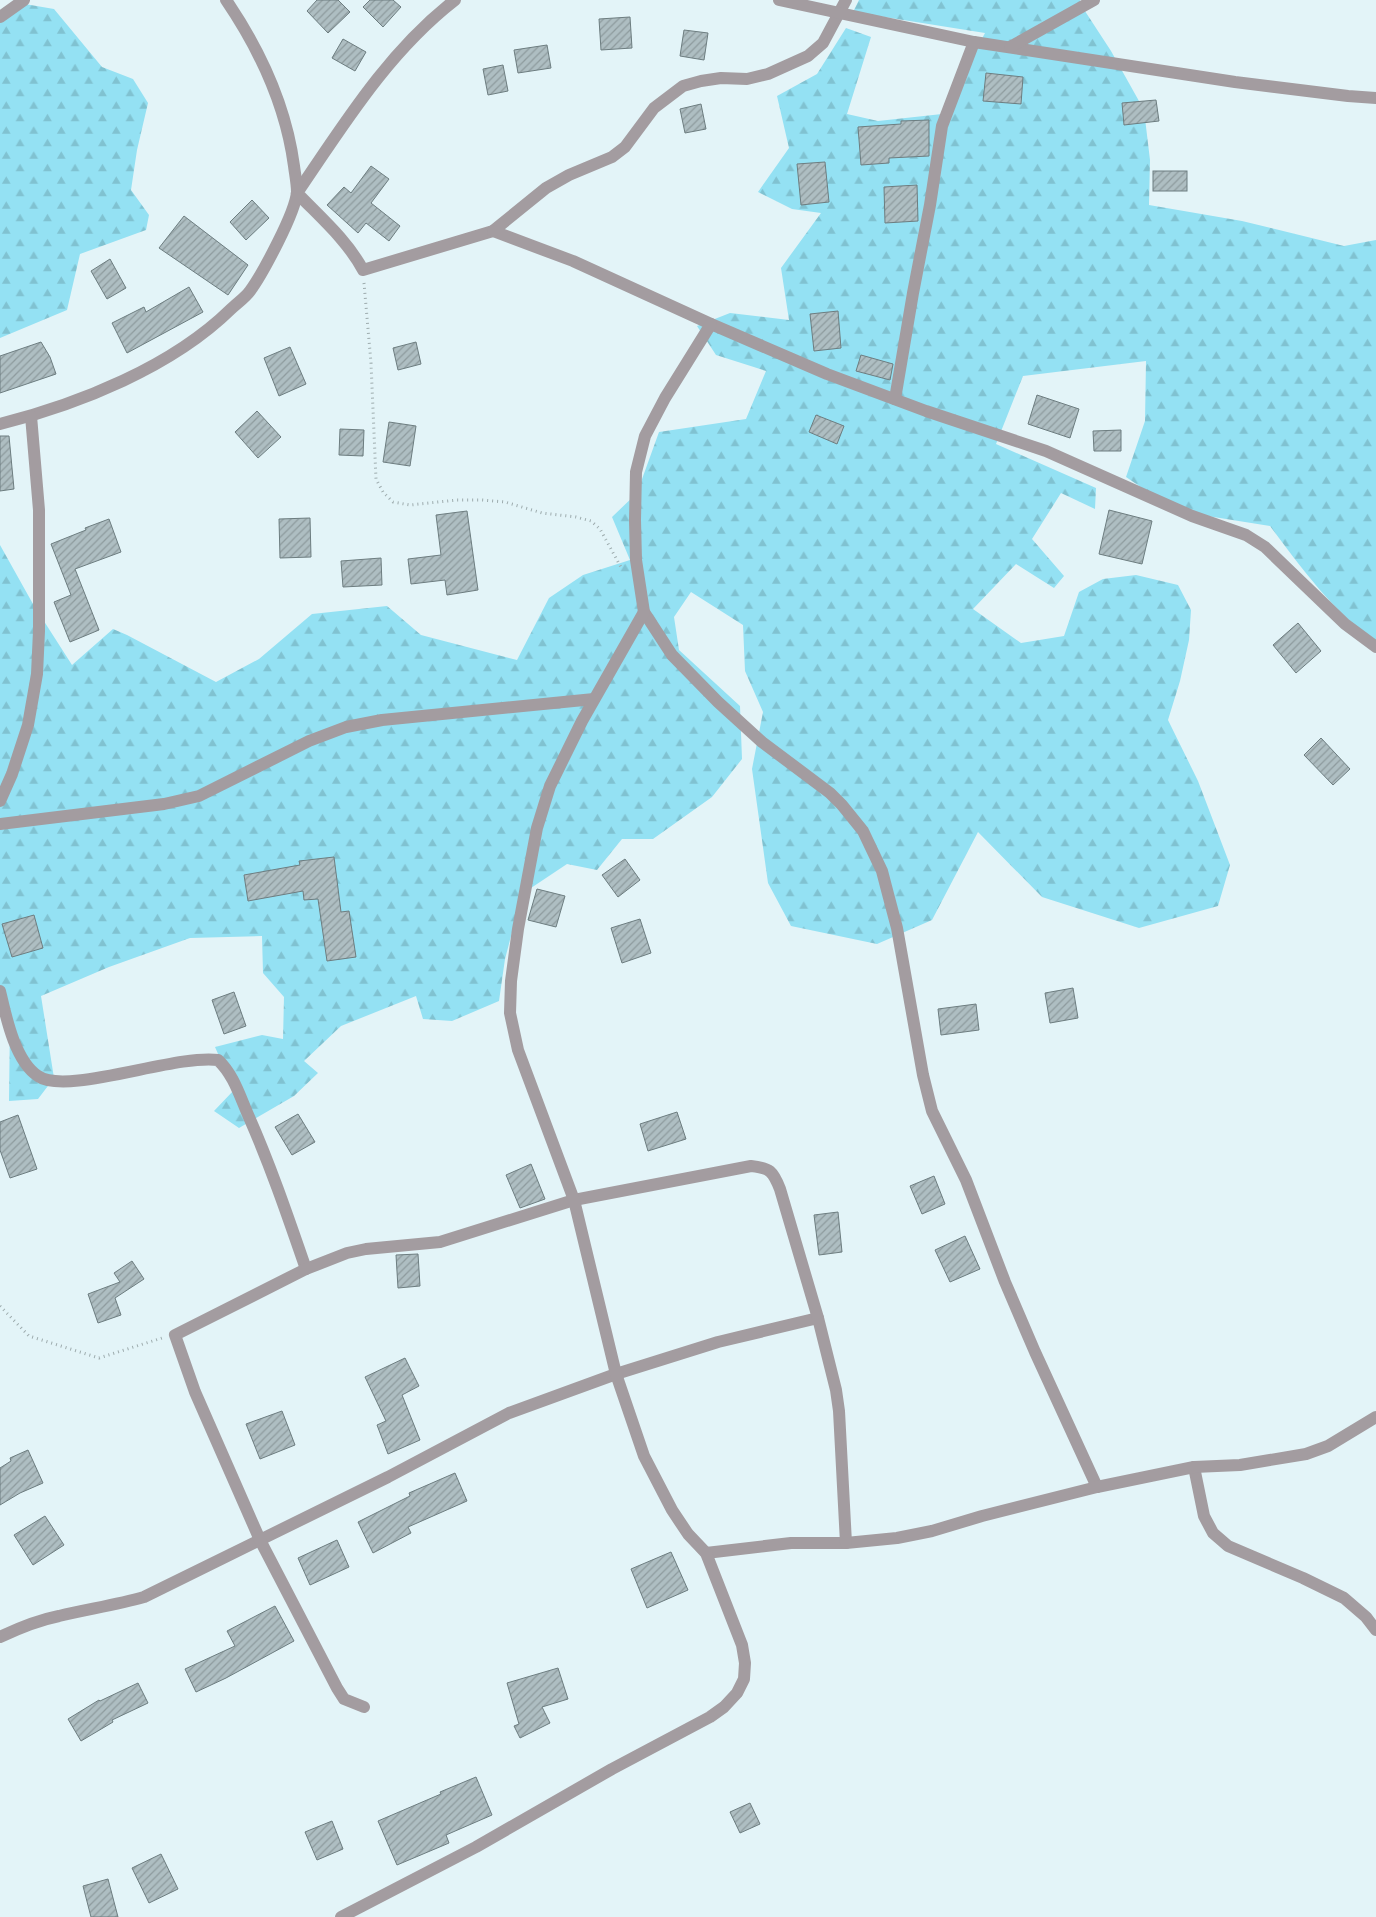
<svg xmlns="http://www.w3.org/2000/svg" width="1376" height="1917" viewBox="0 0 1376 1917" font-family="'Nunito Sans',sans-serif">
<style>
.forest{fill:url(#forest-firs)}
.building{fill:url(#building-hatch);stroke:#6d7d80}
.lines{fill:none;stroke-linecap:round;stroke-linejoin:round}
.path{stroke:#9dabad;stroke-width:3;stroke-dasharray:1 4;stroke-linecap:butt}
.street{stroke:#a39ca0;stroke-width:12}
</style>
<defs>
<pattern id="forest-firs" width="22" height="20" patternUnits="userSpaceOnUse" patternTransform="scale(1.25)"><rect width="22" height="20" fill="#94e1f3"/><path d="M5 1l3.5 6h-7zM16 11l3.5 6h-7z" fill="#80c2d1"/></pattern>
<pattern id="building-hatch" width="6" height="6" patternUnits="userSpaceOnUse" patternTransform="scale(1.25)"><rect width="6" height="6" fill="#aebec2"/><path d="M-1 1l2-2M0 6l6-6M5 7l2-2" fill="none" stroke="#8e9b9e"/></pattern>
</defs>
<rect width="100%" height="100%" fill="#e3f4f8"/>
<!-- forest -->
<g class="forest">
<path d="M859,0H1080L1081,5L1111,51L1144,110L1150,160L1149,205L1242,221L1344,246L1376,240V643C1333,611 1302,569 1270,526L1176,511L1126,477L1145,421L1146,361L1023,376L996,444L1096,488L1095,509L1061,493L1032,539L1064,576L1054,588L1016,564L973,609L1021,643L1064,636L1079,592L1103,579L1136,575L1178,585L1191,610L1189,640L1180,681L1168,720L1198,781L1230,865L1218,906L1139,928L1042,897L978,832L932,920L877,944L791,926L768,883L752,769L763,712L745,671L743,625L691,592L674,617L679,650L740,706L742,759L712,797L653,839H622L597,870L567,864L522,894L505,959L499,1001L452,1021L423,1019L416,996L341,1026L304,1061L318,1073L294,1096L239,1128L214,1111L234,1090L215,1047L262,1035L283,1039L284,997L263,973L262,936L190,938L109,967L41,996L54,1078L38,1099L9,1101L10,1020L0,996V545L33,604L72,665L113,629L127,635L216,682L259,659L312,614L387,606L421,635L517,660L549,598L583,575L630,560L612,517L637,493L659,432L746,419L766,371L716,355L697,326L730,313L789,320L781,268L821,213L792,209L758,192L789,148L777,96L817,74L846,28L871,37L847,114L878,121L942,114L985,33L853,12Z"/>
<path d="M19,3L54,9L102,67L133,79L148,103L137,150L131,190L149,215L146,230L80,254L67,310L0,338V18Z"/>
</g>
<!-- building -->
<g class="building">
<path d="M317,0H338L350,12L328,33L307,11Z"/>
<path d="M370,0H393L401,7L383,27L363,7Z"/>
<path d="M630,17L632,48L601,50L599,19Z"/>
<path d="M684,30L708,33L704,60L680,56Z"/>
<path d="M343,39L366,52L355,71L332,58Z"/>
<path d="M547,45L551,68L518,73L514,50Z"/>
<path d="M503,65L508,91L488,95L483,69Z"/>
<path d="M986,73L1023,77L1021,104L983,101Z"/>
<path d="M1156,100L1159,121L1124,125L1122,103Z"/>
<path d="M701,104L706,129L685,133L680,109Z"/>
<path d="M929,120V156L889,158V163L861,165L858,127L901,124V121Z"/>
<path d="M825,162L829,202L801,205L797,164Z"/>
<path d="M371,166L389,179L371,203L400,226L389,241L366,223L358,233L327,205L344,187L351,193Z"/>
<rect x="1153" y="171" width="34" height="20"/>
<path d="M917,185L918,221L885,223L884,187Z"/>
<path d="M252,200L269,218L246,240L230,222Z"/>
<path d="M184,216L248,265L228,295L159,248Z"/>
<path d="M110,259L126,288L107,299L91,271Z"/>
<path d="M189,287L203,312L127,353L112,323L144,307L146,312Z"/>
<path d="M838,311L841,348L814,351L810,314Z"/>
<path d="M41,342L50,357L56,374L0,393V356Z"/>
<path d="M416,342L421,364L398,370L393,348Z"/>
<path d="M290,347L306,384L279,396L264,358Z"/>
<path d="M861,355L893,364L890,380L856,371Z"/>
<path d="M1037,395L1079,409L1070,438L1028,424Z"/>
<path d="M257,411L281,437L258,458L235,432Z"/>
<path d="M816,415L844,426L837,444L809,432Z"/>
<path d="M389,422L416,426L410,466L383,462Z"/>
<path d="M340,429L364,430L363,456L339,455Z"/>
<path d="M1121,430V451H1094L1093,431Z"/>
<path d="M0,436H9L14,489L0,491Z"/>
<path d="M1109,510L1152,521L1142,564L1099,554Z"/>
<path d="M467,511L478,590L447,595L445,580L411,584L408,559L441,555L436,515Z"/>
<path d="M310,518L311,557L280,558L279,519Z"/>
<path d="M109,519L121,552L75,569L99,630L70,642L54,602L71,595L51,544L86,530L85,528Z"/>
<path d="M381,558L382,585L343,587L341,561Z"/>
<path d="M1298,623L1321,651L1296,673L1273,645Z"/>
<path d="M1321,738L1350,769L1333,785L1304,755Z"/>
<path d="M334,857L341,912L349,911L356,957L327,961L318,899L304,900L303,891L248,901L244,875L300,865L299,861Z"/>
<path d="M625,859L640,880L618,897L602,875Z"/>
<path d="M537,889L565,896L556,927L528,920Z"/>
<path d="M34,915L43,948L12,957L2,924Z"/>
<path d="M640,919L651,953L622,963L611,928Z"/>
<path d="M1073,988L1078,1018L1050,1023L1045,993Z"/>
<path d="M234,992L246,1026L224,1034L212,1000Z"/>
<path d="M976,1004L979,1030L941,1035L938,1009Z"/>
<path d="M677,1112L686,1139L648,1151L640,1124Z"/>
<path d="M298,1114L315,1142L292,1155L275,1127Z"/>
<path d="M18,1115L37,1169L10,1178L0,1150V1122Z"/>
<path d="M531,1164L545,1199L520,1208L506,1175Z"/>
<path d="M934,1176L945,1204L922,1214L910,1186Z"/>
<path d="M838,1212L842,1252L819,1255L814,1215Z"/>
<path d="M965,1236L980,1269L950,1282L935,1250Z"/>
<path d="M418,1254L420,1286L398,1288L396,1255Z"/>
<path d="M132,1261L144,1279L115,1298L121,1315L98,1323L88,1294L120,1282L114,1273Z"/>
<path d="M405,1358L419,1386L402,1395L420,1440L388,1454L377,1425L386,1421L365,1377Z"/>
<path d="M282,1411L295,1445L260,1459L246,1424Z"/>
<path d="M28,1450L43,1483L20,1493L0,1505V1468L11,1461L10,1458Z"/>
<path d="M455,1473L467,1501L408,1527L411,1533L373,1553L358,1522L410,1496L409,1493Z"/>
<path d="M45,1516L64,1545L33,1565L14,1535Z"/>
<path d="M337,1540L349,1567L310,1585L298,1558Z"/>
<path d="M671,1552L688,1590L647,1608L631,1569Z"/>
<path d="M275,1606L294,1641L226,1678L196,1692L185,1669L235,1646L227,1631Z"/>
<path d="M558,1668L568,1699L542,1707L550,1723L520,1738L514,1726L519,1724L507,1683Z"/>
<path d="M138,1683L148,1703L112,1720L113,1722L81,1741L68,1719L99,1700L100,1701Z"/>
<path d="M476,1777L492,1815L446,1835L449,1843L397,1865L378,1821L441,1794L440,1792Z"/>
<path d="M750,1803L760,1824L740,1833L730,1812Z"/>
<path d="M332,1821L343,1849L317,1860L305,1832Z"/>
<path d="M161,1854L178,1889L149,1903L132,1868Z"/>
<path d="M108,1879L118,1917H91L83,1886Z"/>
</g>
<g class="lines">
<!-- path -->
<g class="path">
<path d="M364,283L371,363L376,479L383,492L393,502L410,505L457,500H482L505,502L542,513L576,517L591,521L600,529L622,569"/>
<path d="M0,1306L29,1336L99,1358L162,1338"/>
</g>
<!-- street -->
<g class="street">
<path d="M455,0C388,52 344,124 297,193C320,217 347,240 363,270L493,231L546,188L569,175L612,157L625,147L654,108L683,86L701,81L721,78L747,79L768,74L808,56L823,43L846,0"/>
<path d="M779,0L974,42L1235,82L1348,96L1376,98"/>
<path d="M0,17L24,0"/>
<path d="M1010,47L1094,0"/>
<path d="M493,231L573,261L711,324L827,374L926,411L1046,451L1192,516L1246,535L1265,547L1345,624L1376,647"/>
<path d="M711,324L665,398L645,436L636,472L635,520L636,560L644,612L672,655L718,702L762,742L830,793L842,805L863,831L882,871L888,894L897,928L923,1075L932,1111L966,1180L1005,1282L1035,1352L1097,1487"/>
<path d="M895,399L913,293L930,205L942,126L974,42"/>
<path d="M0,424C79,404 172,367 231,309C237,303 245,298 250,291C261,276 270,258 278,242C284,230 296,204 297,192C297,184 295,174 294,166C286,106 260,50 226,0"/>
<path d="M0,801L12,774L28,725L37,674L39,631V510L31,416"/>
<path d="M0,824L164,804L199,796L309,741L346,727L382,720L594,699"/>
<path d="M0,991C6,1017 15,1061 38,1076C66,1096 176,1054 218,1060C234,1075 240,1097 249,1117C271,1167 288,1217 306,1269"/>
<path d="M1194,1467L1204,1516L1213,1533L1228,1546L1303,1578L1344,1598L1366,1617L1376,1630"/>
<path d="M706,1553L791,1543H846L897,1538L932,1531L982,1516L1097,1487L1194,1467L1240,1465L1306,1454L1328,1446L1376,1417"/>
<path d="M0,1637C19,1628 39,1620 59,1616C88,1609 116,1605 144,1597L388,1477L509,1413L616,1374L718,1342L818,1318"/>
<path d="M364,1707L344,1699L337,1688L260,1540L195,1392L175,1335L306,1269L347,1253L366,1249L440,1242L574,1200L751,1166C770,1168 773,1171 780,1189L818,1318L836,1390L839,1411L846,1543"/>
<path d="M341,1917L476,1847L612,1769L710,1717L724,1707L737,1693L744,1679L745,1663L742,1645L706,1553L688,1534L672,1510L644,1456L616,1374L574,1200L518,1050L510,1013L511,981L518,929L537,828L550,786L582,721L644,612"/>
</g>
</g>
</svg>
